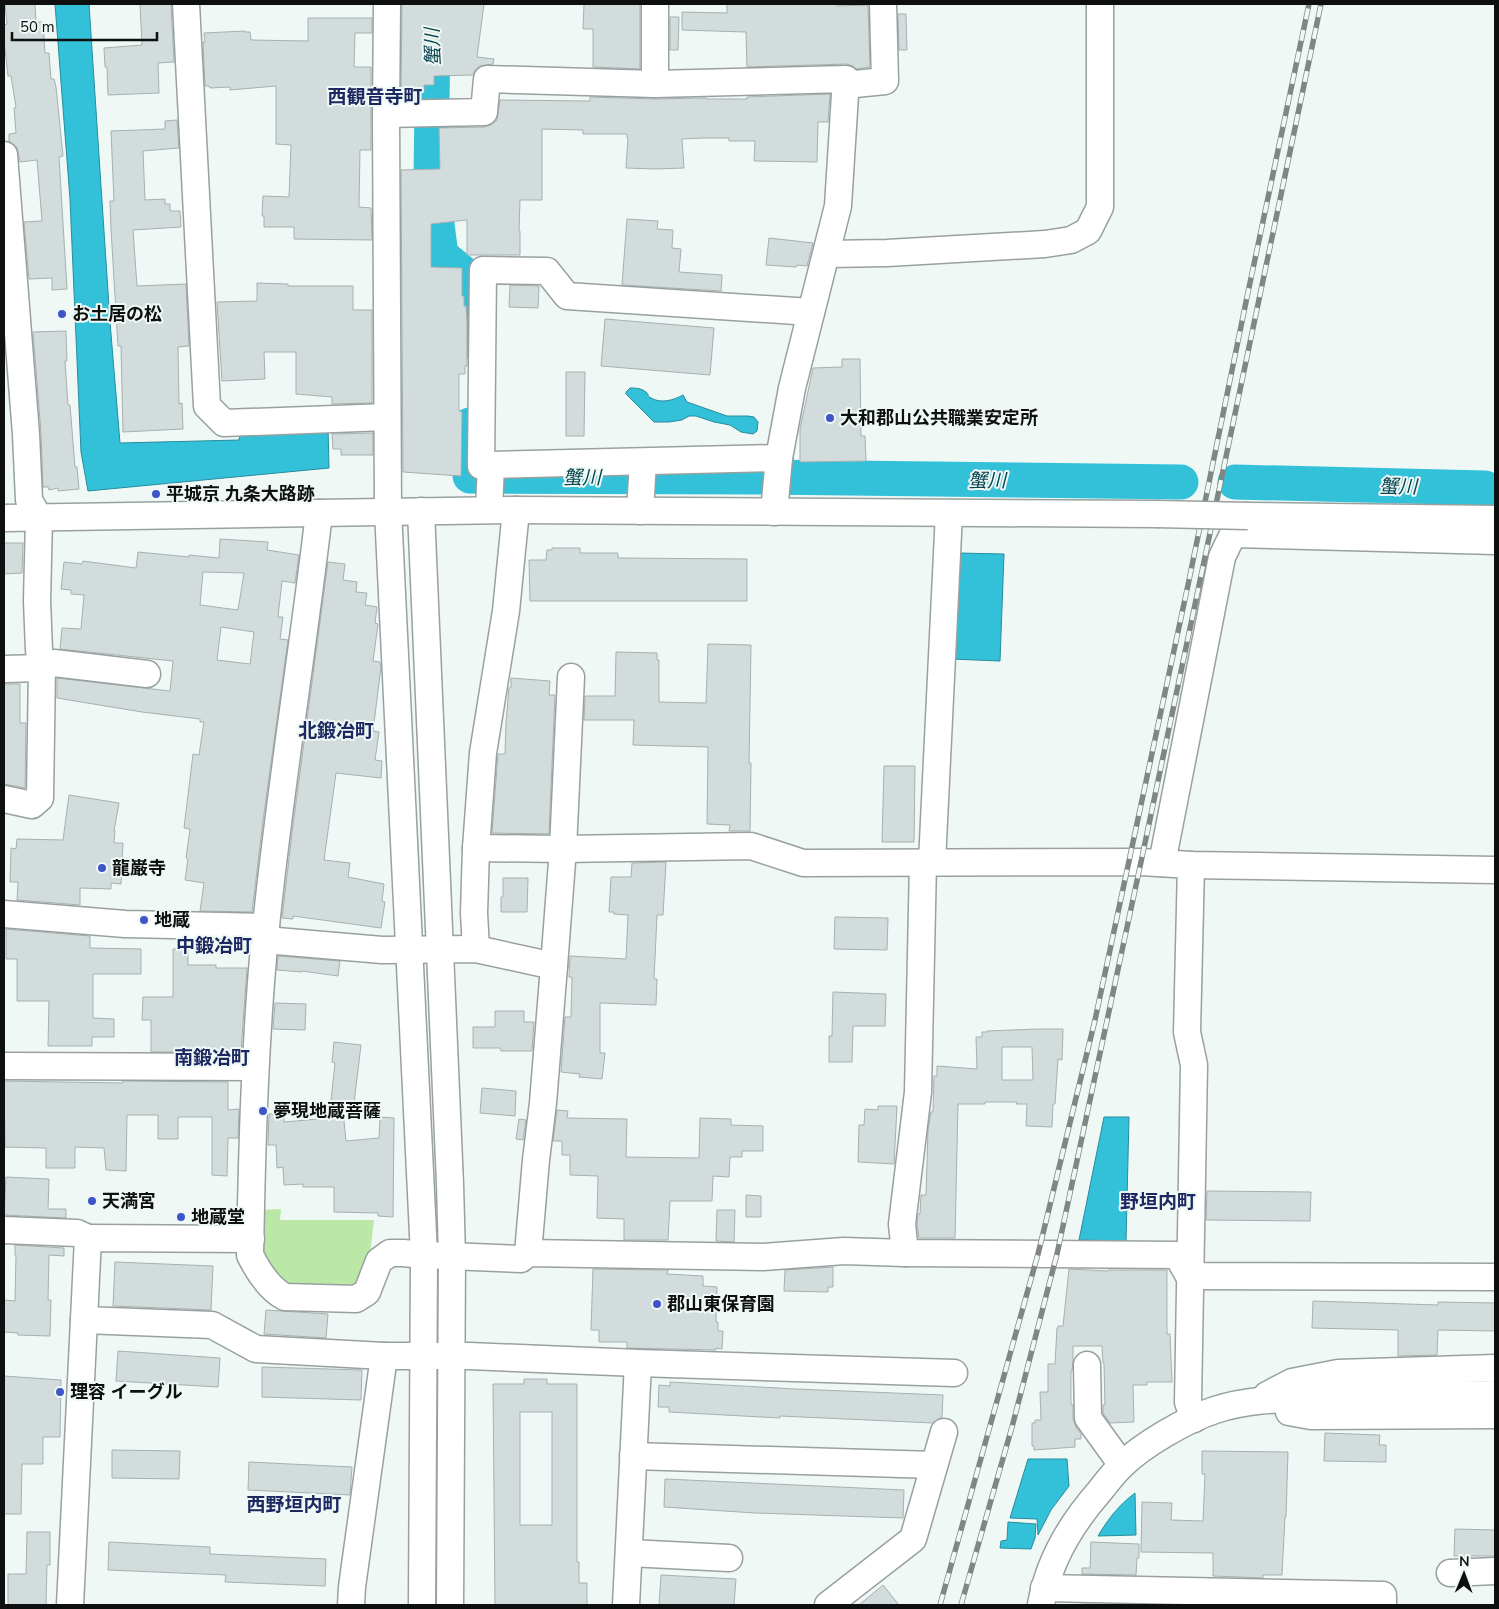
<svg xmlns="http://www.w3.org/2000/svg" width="1499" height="1609" viewBox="0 0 1499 1609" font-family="'Nunito Sans','Noto Sans JP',sans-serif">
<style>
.green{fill:#bbe7a7}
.water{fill:#33c1da;stroke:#288c9d}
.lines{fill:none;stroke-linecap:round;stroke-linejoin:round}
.river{stroke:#33c1da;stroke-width:35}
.building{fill:#d2dcdc;stroke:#a6b0af;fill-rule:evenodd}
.minor-casing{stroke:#98a19e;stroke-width:29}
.minor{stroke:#fff;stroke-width:26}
.rail-casing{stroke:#808684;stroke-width:5.5}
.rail{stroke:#eff8f5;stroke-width:4;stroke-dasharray:11;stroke-linecap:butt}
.minor-bridge-casing{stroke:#98a19e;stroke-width:29;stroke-linecap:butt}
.minor-bridge{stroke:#fff;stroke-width:26}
.poi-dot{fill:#3e55c8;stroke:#eff8f5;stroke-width:2}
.labels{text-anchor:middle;stroke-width:4;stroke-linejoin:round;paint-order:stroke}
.poi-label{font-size:18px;font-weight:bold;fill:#0d100f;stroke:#eff8f5;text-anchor:start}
.water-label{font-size:19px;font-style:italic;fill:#084550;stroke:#eff8f5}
.neighbourhood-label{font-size:19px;font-weight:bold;fill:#1c2960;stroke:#eff8f5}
</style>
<rect width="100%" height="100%" fill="#eff8f5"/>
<!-- green -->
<path class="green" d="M281,1209L280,1220H374L367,1279L348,1292L287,1286L261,1254L260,1210Z"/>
<!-- water -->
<g class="water">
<path d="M55,4H89L110,322L120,443L239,440L241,430L328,427L329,468L88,491L81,452L70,199Z"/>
<path d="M630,388C635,388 641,388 646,392C651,397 645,394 651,398C661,404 674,400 683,395L687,402L727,416H748L754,417L758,422L757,431L753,434L741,432L730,425L714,422L696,416H689L682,420L669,422H654L626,394V392Z"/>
<path d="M958,553L1004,554L1000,661L951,659Z"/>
<path d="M1104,1117H1129L1126,1241L1079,1240Z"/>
<path d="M1028,1459H1067L1069,1486L1051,1510L1038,1535L1037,1519L1010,1518Z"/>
<path d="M1135,1493L1136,1535L1098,1536C1108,1519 1119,1505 1135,1493Z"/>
<path d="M1008,1522L1036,1524L1035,1538L1031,1549L1000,1548L1001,1541L1007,1540Z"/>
</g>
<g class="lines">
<!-- river -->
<g class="river">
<path d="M427,4L433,27L431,179L441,255L470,279V341"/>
<path d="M470,425V476L760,477L1181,482"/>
<path d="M1235,482L1485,488L1495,499"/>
</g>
</g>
<!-- building -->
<g class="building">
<path d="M5,4H35L36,22H43L45,53H49L51,79H54L56,87L63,156L59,157L67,289L52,290V278L29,279L24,222L42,221L37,160L20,162L17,147L9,141V134L16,133L14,108L16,107L11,76H8L4,40V25L7,24Z"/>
<path d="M140,4H171L174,62L158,63L159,93L108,95L107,67H105L104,48L142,45Z"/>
<path d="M402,4H484L477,57L494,59L493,64L480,66L475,70L473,75L434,76V85H424V92H401Z"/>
<path d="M584,4H640V69L593,67V29H583Z"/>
<path d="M727,4H837V6L868,5L870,67L856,69L853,66L846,64L747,67L746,32L682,30V12L727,13Z"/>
<path d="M898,14H906L907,50H899Z"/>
<path d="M670,17H679L678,50H670Z"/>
<path d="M308,18H372V33H355L354,67H371V150H360L359,207L371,208L372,240L294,239V227H264V216H262L263,196L289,197L291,145L276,144V86L230,90V87L210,88L209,86H205L203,42H205L204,33L245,31V32H250L251,40L308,41Z"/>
<path d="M830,94L828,122H818L817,162L754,161L755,141H729V138H703L682,139L684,168L655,169L626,168L628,138H627V134H583V130L542,129V200H520L519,231H520V255H467V220L431,224V267L462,268V296H464V306H466L467,321V366H465V374H459V411L462,412L461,476L403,472L401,170L440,169L439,128L484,127L491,125L497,120L500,100L590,101V97L655,99L706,98V99H747V97Z"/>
<path d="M177,120L179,148L143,151L145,200L165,199V204H170V211H180L181,227L133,230L137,286L186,284L189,346L178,347L179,404L182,403L183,429L123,432L121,346H118L111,229L110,201H114L111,131L165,129V121Z"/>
<path d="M627,219L658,221L657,229L673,230L672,248L681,249L679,272L722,275L721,291L622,285Z"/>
<path d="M769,238L813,243L807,266L797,265L796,267L766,265Z"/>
<path d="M257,283L288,284V286H353V310H372V403L332,404V397L296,394V352H264L265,379L222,381L217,302L257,301Z"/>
<path d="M510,285L539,286L538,308L509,307Z"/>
<path d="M605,319L714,328L710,375L601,366Z"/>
<path d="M66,331L67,361H65L68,405H70L75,467H77L79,489L58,491V488L49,490L48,487H43L41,433L33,332Z"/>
<path d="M842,359H860L861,436H865L866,461L800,462V429L813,368L842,367Z"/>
<path d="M566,372H585L584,436H566Z"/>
<path d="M373,433V455H341V449H333L332,434Z"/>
<path d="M220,539L268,542L267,550L299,555L295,583L282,581L278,617H283L280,639L288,640L263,821L252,912L200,911L204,883L185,880L188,859L186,858L190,829L184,828L193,754L199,755L204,722H200V719L142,712L57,698V678L170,691L173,661L60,649L62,628L81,629L84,595L71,594V590L61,589L64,562L82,564L83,561L136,568L138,552L189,557V555L219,558ZM203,572L244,573L238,610L200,605ZM221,627L254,632L250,664L217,660Z"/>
<path d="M4,543H23L22,573L4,574Z"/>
<path d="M552,548H580V553H618V558L747,559V601H530L529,560H546L547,550H552Z"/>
<path d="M328,562L345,564L343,580L357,582L356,592L367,593L365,605L377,607L375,623L378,624L373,661L380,662L381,667L373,731L379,732L375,760L382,761L381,778L336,773L324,860L350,863L348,877L384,884L382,901L385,902L381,928L293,916V919L282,918L293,825Z"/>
<path d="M708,644L751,645L749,763H751L750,831H729L730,825L707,824L708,747L633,745L634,720H584L585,696H615L616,652L657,653V660H659V702L706,703Z"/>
<path d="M511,678L550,681L549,695H555L549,834L492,833L498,754H505L506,722L509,688L511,687Z"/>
<path d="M4,684H20V723H26L25,788L4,784Z"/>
<path d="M884,766H915L914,842H882Z"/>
<path d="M69,795L119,803L114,831H115L114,843H123L121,884L111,883V889L80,888V905L17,900L18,882H10L11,848L16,849L17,839L63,840Z"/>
<path d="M666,862L663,915H657L654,979H657L656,1005L600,1003V1053H605L602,1079L579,1077L580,1074L561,1072L565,1017H571L572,977H569L570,956L626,959L628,915L614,914V912H609L611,877H631L632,863Z"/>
<path d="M503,878H528L527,912H501V897H503Z"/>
<path d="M835,917L888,918L887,950L834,949Z"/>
<path d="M6,929L90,936V948L141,949V974H93V1018L114,1019V1037H92V1046H48L49,1001H17V959H6Z"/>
<path d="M173,949H188V965H216V968H247L241,1052H151V1020H142L143,997H173Z"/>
<path d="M278,956L340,961L338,976L302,971V972L277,970Z"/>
<path d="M833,992L886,994L885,1026H853L852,1062H829V1036H832Z"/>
<path d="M275,1003L306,1004L305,1030L273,1029Z"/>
<path d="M495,1011H524V1022H534L532,1051H501L500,1048H473V1027H495Z"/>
<path d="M1038,1029H1063L1062,1060L1058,1059L1055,1104H1053L1052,1127L1026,1126L1027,1104H1016L1017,1102H985V1104H958L955,1238H919L917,1224L918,1214H920L921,1195H926L928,1130L931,1112H933L934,1076H937V1066L977,1069L976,1037H982V1032H987V1031ZM1002,1047H1032L1033,1080H1002Z"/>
<path d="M334,1042L361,1045L354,1103L342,1101L346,1141L379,1138L380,1117L394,1118L393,1217L378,1216V1213L334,1212V1187H303V1184L284,1185L283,1167L277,1168L276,1145H268L269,1114H284V1122L329,1118L335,1063L332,1062Z"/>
<path d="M4,1081L123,1083V1081L228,1082V1110L239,1109L238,1138H228L227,1176L212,1175V1117H178V1139H158V1115H127L126,1171L106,1170L104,1148L75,1147V1168H46V1148L5,1147Z"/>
<path d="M482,1088L516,1091L515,1116L480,1113Z"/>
<path d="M878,1106H897L894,1164L858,1162L859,1125H864L865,1109L878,1110Z"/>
<path d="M557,1110L568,1111L567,1118L627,1119L626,1157L699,1158L700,1118L731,1119V1125L763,1126V1151H742V1157H730L729,1177L713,1176L712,1201H670L668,1240H624V1219L597,1218L598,1176L570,1175V1155H562V1141H553Z"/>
<path d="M519,1119L526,1120L523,1140L516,1139Z"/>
<path d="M6,1177L49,1179L48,1209H66V1218L4,1215Z"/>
<path d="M1207,1191L1311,1192L1310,1221L1206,1220Z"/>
<path d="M746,1195L761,1196V1217H746Z"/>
<path d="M717,1210H735L734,1242L716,1241Z"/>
<path d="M15,1245L64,1248V1256L49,1255L48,1300H51L50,1336L18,1335V1333L4,1332V1300L15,1301L16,1255H15Z"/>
<path d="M115,1262L213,1266L211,1310L113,1306Z"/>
<path d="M833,1267V1287H828V1292L784,1291L785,1270Z"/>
<path d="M593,1269L668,1270L667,1274L703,1276V1286L717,1287L716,1322H718V1331H723L722,1349L716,1348V1350L627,1348V1342H599V1330H591Z"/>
<path d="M1069,1269L1108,1271V1270H1167V1334H1170L1172,1382H1147V1385H1133L1134,1422L1110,1423L1103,1413V1405H1105L1104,1363H1103L1102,1346H1073V1360L1072,1371H1071V1405H1073V1419L1076,1427L1081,1434V1439H1075V1447L1034,1450V1446H1032V1423H1035V1420H1041L1040,1392H1048V1364H1055L1057,1328H1058V1326H1063Z"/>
<path d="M1313,1301L1438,1305V1302L1495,1303V1331L1438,1330L1437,1355L1398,1356V1330L1312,1328Z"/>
<path d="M266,1310L328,1314L326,1338L264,1334Z"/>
<path d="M118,1351L220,1358L218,1387L116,1381Z"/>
<path d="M262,1367L362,1370L361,1400L262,1397Z"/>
<path d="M4,1376L61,1380L60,1437H43V1464H22L21,1514H4Z"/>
<path d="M524,1379H547V1384H577V1562H579V1583H587V1605H495L493,1384H524ZM520,1412H552V1525H520Z"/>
<path d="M670,1382L796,1389L943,1395L942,1417L933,1423L780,1416V1418L669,1412V1407H658L659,1385L670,1386Z"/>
<path d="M1325,1433L1380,1435L1379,1445H1386V1462L1324,1461Z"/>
<path d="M112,1450L180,1451L179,1479L112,1478Z"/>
<path d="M1202,1451L1288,1452L1286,1517H1285L1282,1575H1263V1578L1213,1576V1553L1141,1552L1142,1502L1172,1503L1171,1520L1203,1521L1205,1474H1202Z"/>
<path d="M249,1462L352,1467L350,1495L248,1490Z"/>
<path d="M665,1479L904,1490L903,1518L755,1513L664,1507Z"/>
<path d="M1455,1529L1495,1530V1556H1454Z"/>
<path d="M27,1532H50V1565H47L46,1605H8V1574H26Z"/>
<path d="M109,1542L210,1547V1554L326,1559L325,1586L225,1582L226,1575L108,1570Z"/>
<path d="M1091,1542L1139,1544V1558H1137L1136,1575L1082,1574V1568H1090Z"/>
<path d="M661,1575L736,1579L734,1605H659Z"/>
<path d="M883,1585L899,1605H859Z"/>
<path d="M1081,1604L1136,1605H1081Z"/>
</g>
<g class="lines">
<defs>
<g id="minor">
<path d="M186,4L207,406L224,423L387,417"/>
<path d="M387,4L386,114L388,511L424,1255L422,1605"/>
<path d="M655,4V84"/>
<path d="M845,85L885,81L883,4"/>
<path d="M386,114L484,112L487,79L655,84L846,79L838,206L792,388L779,458L774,512"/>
<path d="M4,155L26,434L29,500L39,518L37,601L39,650L42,668L40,798L32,805L4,799"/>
<path d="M827,254L887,253L1045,244L1071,240L1088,231L1100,207V4"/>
<path d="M491,465L779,458"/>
<path d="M489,510L491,465L481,466L483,270L547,271L567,296L811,312"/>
<path d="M421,511L450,1184L452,1257L450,1605"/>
<path d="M640,511L643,462"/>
<path d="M319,513C303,651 280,788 266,926C255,1035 252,1145 250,1255C258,1271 269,1289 285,1297L356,1299L367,1292L379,1261L390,1253H403L424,1255L521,1259L528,1253L763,1257L844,1251L905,1253L1177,1255L1189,1276L1495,1277"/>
<path d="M1248,516L1495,519"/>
<path d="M4,518L516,510L1156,514"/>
<path d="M4,669L42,668L54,663L147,674"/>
<path d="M476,848L483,753L506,611L516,510"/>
<path d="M932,862L949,513"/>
<path d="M1162,863L1222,557L1233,534L1495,541"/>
<path d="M1191,865L1187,1032L1194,1065L1188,1402L1194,1419"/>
<path d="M4,914L125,924L266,927"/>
<path d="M265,940L382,950L476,949L554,966"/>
<path d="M476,949L474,913L476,848L563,849L751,846L803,863L1141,862L1191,865L1495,870"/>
<path d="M4,1066L255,1067"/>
<path d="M4,1230L77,1233L88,1238"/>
<path d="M528,1253L536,1160L543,1103L554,966L563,849L571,677"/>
<path d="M905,1253L902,1224L918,1092L923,862"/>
<path d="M84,1320L212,1325L256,1349L384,1356H469L638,1363L954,1373"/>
<path d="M1087,1365L1088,1418L1122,1465"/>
<path d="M1267,1395L1292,1382L1338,1373L1495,1368"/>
<path d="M1289,1412L1311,1416L1495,1415"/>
<path d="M633,1456L934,1465"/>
<path d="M629,1553L729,1558"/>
<path d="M1450,1573L1495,1571"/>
<path d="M1044,1588L1383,1595V1605"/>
<path d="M70,1605L88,1238L251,1239"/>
<path d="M351,1605L352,1587L384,1356"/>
<path d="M626,1605L638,1363"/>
<path d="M828,1605L913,1539L944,1432"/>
<path d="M1041,1605C1048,1563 1071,1524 1099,1492C1106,1483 1113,1474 1121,1466C1142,1445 1187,1419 1215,1410C1248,1399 1283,1399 1317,1398C1376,1395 1436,1395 1495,1394"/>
</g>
</defs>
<!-- minor casing -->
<use href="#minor" class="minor-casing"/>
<!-- minor -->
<use href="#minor" class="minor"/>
<defs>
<g id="rail">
<path d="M940,1605L1038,1254L1095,1020L1188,585L1247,297L1309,4"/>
<path d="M961,1605L1012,1427L1057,1254L1141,862L1321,4"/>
</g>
</defs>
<!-- rail casing -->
<use href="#rail" class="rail-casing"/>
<!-- rail -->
<use href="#rail" class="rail"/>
<defs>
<path id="minor-bridge" d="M1156,514L1248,516"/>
</defs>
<!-- minor-bridge casing -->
<use href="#minor-bridge" class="minor-bridge-casing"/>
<!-- minor-bridge -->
<use href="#minor-bridge" class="minor-bridge"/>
</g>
<!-- markers -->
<g class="poi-dot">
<circle cx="62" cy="314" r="5"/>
<circle cx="830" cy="418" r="5"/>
<circle cx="156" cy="494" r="5"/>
<circle cx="102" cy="868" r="5"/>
<circle cx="144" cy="920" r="5"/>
<circle cx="263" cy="1111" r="5"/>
<circle cx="92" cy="1201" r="5"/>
<circle cx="181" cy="1217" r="5"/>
<circle cx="657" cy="1304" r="5"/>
<circle cx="60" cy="1392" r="5"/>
</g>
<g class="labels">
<!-- poi labels -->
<g class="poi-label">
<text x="72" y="320">お土居の松</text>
<text x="840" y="424">大和郡山公共職業安定所</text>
<text x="166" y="500">平城京 九条大路跡</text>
<text x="112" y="874">龍巌寺</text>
<text x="154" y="926">地蔵</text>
<text x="273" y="1117">夢現地蔵菩薩</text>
<text x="102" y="1207">天満宮</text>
<text x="191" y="1223">地蔵堂</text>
<text x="667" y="1310">郡山東保育園</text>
<text x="70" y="1398">理容 イーグル</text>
</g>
<!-- water labels -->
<g class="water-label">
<text transform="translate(432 47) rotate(-92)" y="7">蟹川</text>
<text x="582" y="484">蟹川</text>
<text x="987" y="487">蟹川</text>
<text transform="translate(1398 486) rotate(1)" y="7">蟹川</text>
</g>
<!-- neighbourhood labels -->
<g class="neighbourhood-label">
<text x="375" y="103">西観音寺町</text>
<text x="336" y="737">北鍛冶町</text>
<text x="214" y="952">中鍛冶町</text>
<text x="212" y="1064">南鍛冶町</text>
<text x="1158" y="1208">野垣内町</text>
<text x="294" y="1511">西野垣内町</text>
</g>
</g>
<!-- border -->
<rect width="1499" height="1609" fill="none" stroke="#0d100f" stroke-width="10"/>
<!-- north arrow -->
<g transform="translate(1464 1574) rotate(1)" stroke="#eff8f5" stroke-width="4" paint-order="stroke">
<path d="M0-4L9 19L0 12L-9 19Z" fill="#0d100f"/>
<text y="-8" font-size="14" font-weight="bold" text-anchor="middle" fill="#0d100f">N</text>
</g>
<!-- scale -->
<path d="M12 32v8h145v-8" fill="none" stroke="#0d100f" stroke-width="2.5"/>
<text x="20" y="32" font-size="15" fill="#0d100f" stroke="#eff8f5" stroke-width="4" paint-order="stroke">50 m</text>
</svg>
